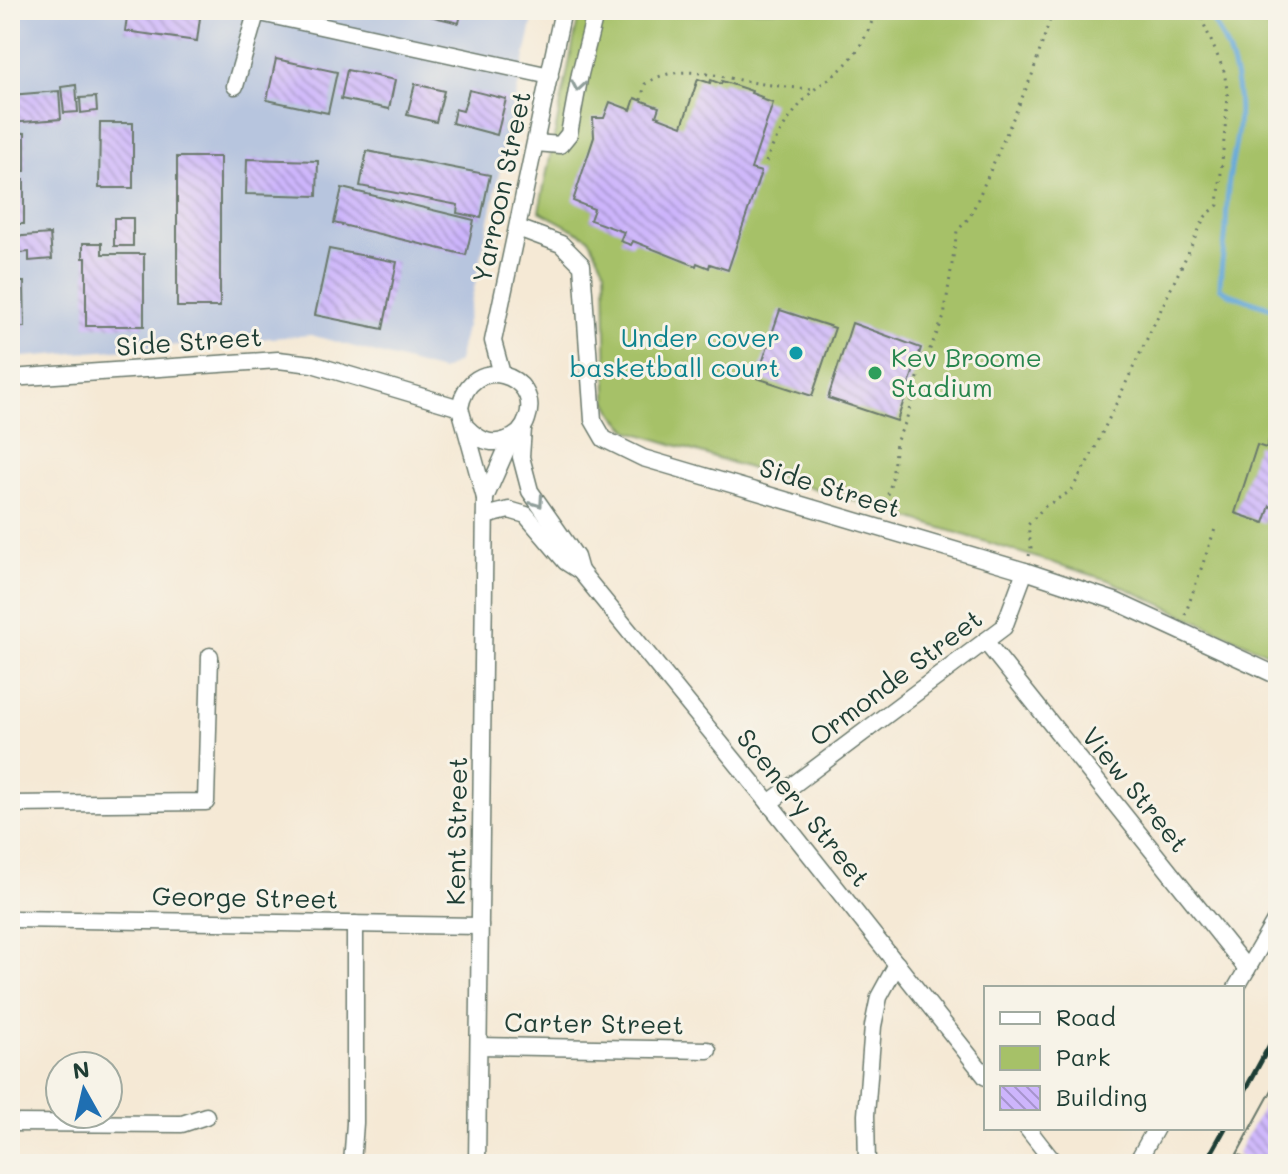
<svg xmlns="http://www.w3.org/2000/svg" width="1288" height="1174" viewBox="0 0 1288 1174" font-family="Mali,sans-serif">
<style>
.industrial{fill:#b7c5de}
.park{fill:#a6c168;stroke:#627f4e;stroke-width:2}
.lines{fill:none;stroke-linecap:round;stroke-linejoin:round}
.stream{stroke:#63a8d9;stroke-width:5}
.building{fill:url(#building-back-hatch)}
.minor-casing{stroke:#6a796c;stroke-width:19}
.path{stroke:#6a796c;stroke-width:3;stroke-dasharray:2 6;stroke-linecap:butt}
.minor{stroke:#fff;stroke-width:16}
.rail{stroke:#1f3d34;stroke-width:5}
.oneway{stroke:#8f9e9a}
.culture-dot{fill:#0f9aa8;stroke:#f7f3e8;stroke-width:3}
.leisure-dot{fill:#2e9e5b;stroke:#f7f3e8;stroke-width:3}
.labels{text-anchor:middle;stroke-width:6;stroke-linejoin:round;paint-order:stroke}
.street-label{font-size:26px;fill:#1f3d34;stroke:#f7f3e8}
.culture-label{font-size:26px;fill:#0d838f;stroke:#f7f3e8;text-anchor:end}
.leisure-label{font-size:26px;fill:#27864d;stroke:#f7f3e8;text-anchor:start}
</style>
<defs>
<pattern id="building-back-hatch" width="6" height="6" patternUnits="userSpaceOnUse" patternTransform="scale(2)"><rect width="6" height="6" fill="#cdb5fc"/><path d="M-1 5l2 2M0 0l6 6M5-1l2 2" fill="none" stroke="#a694cd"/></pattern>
</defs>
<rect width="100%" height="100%" fill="#f7f3e8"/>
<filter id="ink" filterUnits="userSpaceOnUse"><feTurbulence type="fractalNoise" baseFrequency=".0125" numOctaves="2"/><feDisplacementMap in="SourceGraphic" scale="16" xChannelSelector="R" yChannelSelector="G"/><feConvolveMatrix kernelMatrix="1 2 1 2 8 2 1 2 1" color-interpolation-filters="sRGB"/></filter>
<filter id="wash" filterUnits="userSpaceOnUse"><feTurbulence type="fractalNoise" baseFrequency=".006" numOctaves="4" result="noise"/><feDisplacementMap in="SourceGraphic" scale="32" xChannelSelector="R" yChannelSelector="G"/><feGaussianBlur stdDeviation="1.8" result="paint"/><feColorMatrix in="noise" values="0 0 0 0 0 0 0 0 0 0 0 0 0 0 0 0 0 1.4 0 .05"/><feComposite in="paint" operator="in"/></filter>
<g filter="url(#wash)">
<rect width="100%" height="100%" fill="#f5e9d5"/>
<!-- industrial -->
<path class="industrial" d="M10,10H535L458,362L441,371L311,335L10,358Z"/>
<!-- park -->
<path class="park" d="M580,10H1245L1264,23L1278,40V658L1108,580L630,431L615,416L607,400L605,270L589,238L539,211Z"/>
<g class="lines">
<!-- stream -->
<path class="stream" d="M1205,10C1231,44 1242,85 1238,127C1236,148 1230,168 1228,189C1226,205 1227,222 1225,239C1223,256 1220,271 1220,288L1229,294L1278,310"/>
</g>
<g id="blocks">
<!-- building -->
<g class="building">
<path d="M128,10H201L197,41L125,31Z"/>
<path d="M405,10H462L459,23Z"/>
<path d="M276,59L337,72L328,113L267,100Z"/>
<path d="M347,70L395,80L389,109L341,99Z"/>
<path d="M698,79L710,83L711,80L721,84L722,81L752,91L751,93L762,97L761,99L773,103L751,169L761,172L728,270L710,264L709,268L697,263L696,266L633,241L631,245L620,241L624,232L590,220L594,209L573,201L594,137L593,118H604L610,102L631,110L635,98L659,107L656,116L682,126Z"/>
<path d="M415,84L444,91L436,122L407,115Z"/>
<path d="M76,85L78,112L64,113L61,87Z"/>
<path d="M469,90L506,99L497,135L452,123L455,109L463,111Z"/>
<path d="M59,91L61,119L10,123V95Z"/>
<path d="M96,97L97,111L81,113L80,98Z"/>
<path d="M100,123H133V188H99Z"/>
<path d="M10,132L25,133V171H10Z"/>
<path d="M367,151L490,175L481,218L457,213L458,205L360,186Z"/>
<rect x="177" y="157" width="43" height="150"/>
<path d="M247,159L318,161L317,196L246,194Z"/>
<rect x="10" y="180" width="14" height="44"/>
<path d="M342,188L474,220L466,255L334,223Z"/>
<rect x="114" y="218" width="19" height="28"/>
<path d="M50,234L52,259L29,261V252L10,254V237Z"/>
<path d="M83,243H102V254H144V326H86V258H83Z"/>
<path d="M329,249L397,262L383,329L315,315Z"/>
<path d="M10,282H24L25,327H10Z"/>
<path d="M780,310L835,328L812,396L757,378Z"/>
<path d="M852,323L921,348L897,421L828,398Z"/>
<path d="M1278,416V503L1276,509L1270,506L1264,523L1235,513L1257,445L1266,448Z"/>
<path d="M1278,1079V1164H1248L1249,1159L1237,1154Z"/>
</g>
</g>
</g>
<g filter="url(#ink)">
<use href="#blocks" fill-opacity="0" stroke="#6a796c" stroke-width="2"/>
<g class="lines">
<defs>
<g id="minor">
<path d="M256,12L550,76"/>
<path d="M235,86L257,10"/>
<path d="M536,143L560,145L569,134L580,74L596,10"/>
<path d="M518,228L561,244L582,265L593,420L604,439L643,458L1025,571L1115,601L1278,676"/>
<path d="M502,374L493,341L563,10"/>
<path d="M10,378L278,360L312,364L460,408"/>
<path d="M467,428C478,439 490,446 506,440C516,437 524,429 527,419C543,375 470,350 460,408L485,498L477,1164"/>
<path d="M523,428L521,457L530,491L576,557L580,571"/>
<path d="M485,498L511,439"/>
<path d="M485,516L509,510L526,515L566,562L580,571L769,803L986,1077"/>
<path d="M985,641L1247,969"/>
<path d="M769,803L1004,627L1025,571"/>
<path d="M10,804L206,802L210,656"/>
<path d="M10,919L480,926"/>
<path d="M1236,988L1278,916"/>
<path d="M479,1046L708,1050"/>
<path d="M10,1123L182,1124L206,1116"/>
<path d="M1027,1128L1055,1164"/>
<path d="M352,1164L355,1123V924"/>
<path d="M867,1164L866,1115L873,1026L879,997L897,964"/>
<path d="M1136,1164L1156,1128"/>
</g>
</defs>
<!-- minor casing -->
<use href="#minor" class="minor-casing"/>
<!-- path -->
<g class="path">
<path d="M641,100L645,84C676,63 711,75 745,81C768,85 791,88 815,89"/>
<path d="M766,162C774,138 796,106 815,89C825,81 836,75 845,65C860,50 870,29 876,10"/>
<path d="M884,510L892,479L896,442L906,421L919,374L944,317L957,231L970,217L1032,75L1053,10"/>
<path d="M1029,556L1031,548L1028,525L1044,507L1071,491L1094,450L1205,217L1218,205L1228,96L1224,71L1200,15L1195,10"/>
<path d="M1185,615L1216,526"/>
</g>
<!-- minor -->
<use href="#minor" class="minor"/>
<!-- rail -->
<g class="rail">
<path d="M1242,1096L1278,1030"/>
<path d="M1205,1164L1225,1128"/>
</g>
</g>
<!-- one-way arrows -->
<defs><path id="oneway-chevron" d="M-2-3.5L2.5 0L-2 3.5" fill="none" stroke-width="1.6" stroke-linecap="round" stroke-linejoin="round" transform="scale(2)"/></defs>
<g class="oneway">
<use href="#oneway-chevron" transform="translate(578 86) rotate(100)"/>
<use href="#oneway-chevron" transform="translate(538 502) rotate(55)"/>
</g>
</g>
<!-- markers -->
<circle class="culture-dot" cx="796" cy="353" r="8"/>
<circle class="leisure-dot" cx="875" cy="373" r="8"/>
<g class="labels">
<!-- street labels -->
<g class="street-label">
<text transform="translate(502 187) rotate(-78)" y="9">Yarroon Street</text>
<text transform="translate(189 342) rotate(-4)" y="9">Side Street</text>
<text transform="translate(830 488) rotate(17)" y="9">Side Street</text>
<text transform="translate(896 678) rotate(-37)" y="9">Ormonde Street</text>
<text transform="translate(1135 790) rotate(51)" y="9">View Street</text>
<text transform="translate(803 808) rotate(51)" y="9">Scenery Street</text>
<text transform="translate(457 831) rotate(-89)" y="9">Kent Street</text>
<text transform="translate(245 898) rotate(1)" y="9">George Street</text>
<text transform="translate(594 1024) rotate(1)" y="9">Carter Street</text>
</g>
<!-- culture labels -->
<g class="culture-label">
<text x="780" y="347">Under cover<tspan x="780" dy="30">basketball court</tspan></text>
</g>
<!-- leisure labels -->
<g class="leisure-label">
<text x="891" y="367">Kev Broome<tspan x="891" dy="30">Stadium</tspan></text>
</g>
</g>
<!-- margin -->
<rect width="1288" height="1174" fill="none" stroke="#f7f3e8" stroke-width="40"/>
<!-- legend -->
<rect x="984" y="986" width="260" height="144" fill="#f7f3e8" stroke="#a1aaa0" stroke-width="2"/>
<rect x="1000" y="1012" width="40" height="12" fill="#ffffff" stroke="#a1aaa0" stroke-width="2"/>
<text x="1056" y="1026" font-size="24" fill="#1f3d34">Road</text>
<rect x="1000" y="1046" width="40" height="24" fill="#a6c168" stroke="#a1aaa0" stroke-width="2"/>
<text x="1056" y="1066" font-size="24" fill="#1f3d34">Park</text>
<rect x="1000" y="1086" width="40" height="24" fill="url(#building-back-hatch)" stroke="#a1aaa0" stroke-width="2"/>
<text x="1056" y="1106" font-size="24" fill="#1f3d34">Building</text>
<!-- north arrow -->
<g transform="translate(84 1090) rotate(352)"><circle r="38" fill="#f7f3e8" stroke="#a1aaa0" stroke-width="2"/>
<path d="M0-6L14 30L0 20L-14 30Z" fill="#1f6fb2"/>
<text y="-12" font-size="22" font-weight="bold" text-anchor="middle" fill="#1f3d34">N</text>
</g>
</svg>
